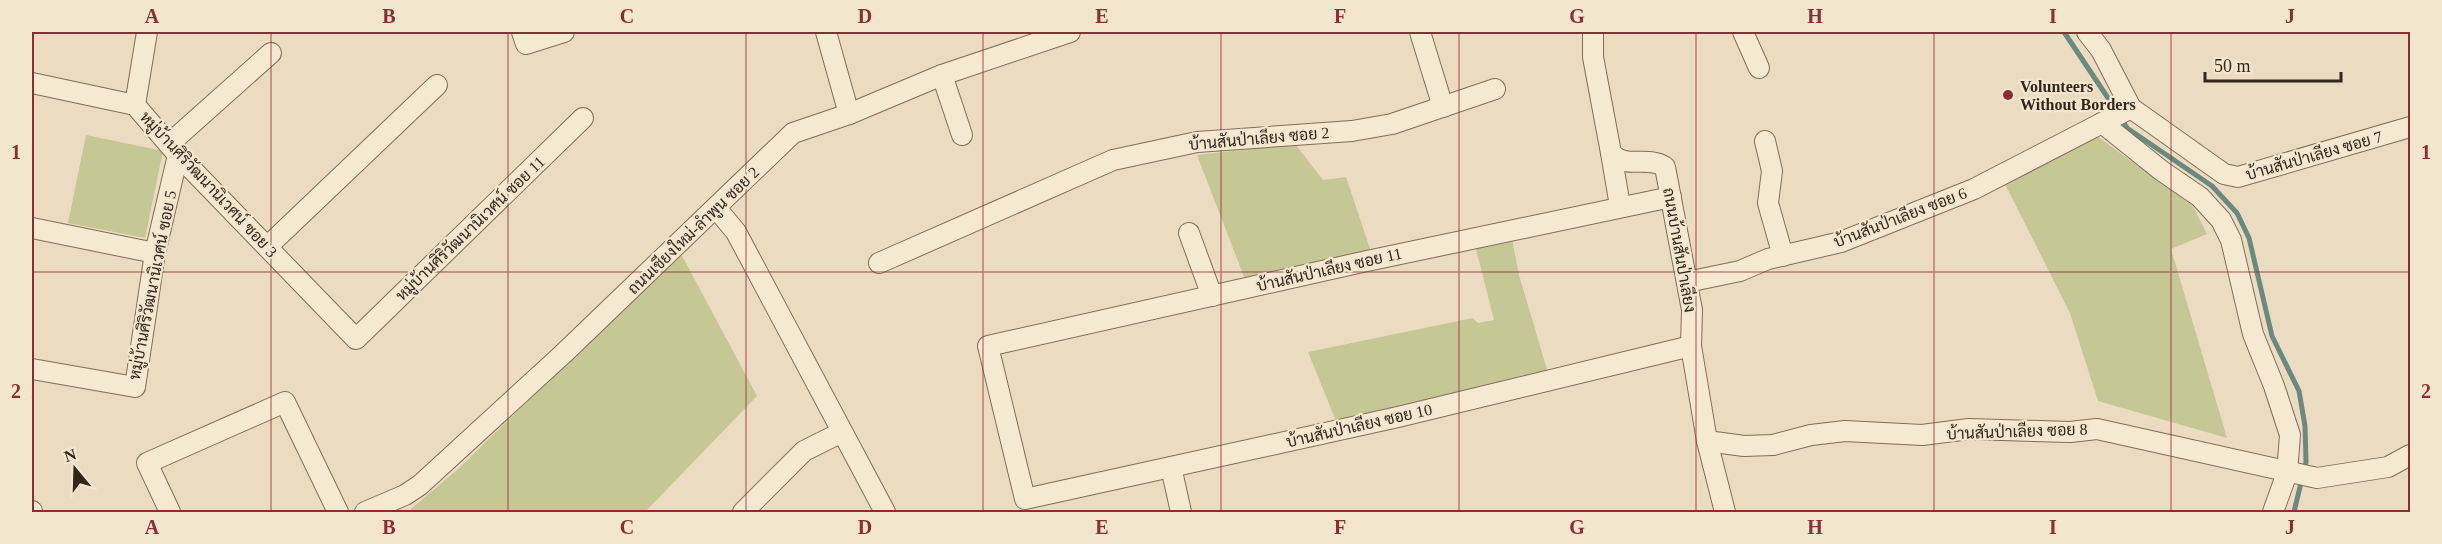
<svg xmlns="http://www.w3.org/2000/svg" width="2442" height="544" viewBox="0 0 2442 544" font-family="'Times New Roman',Sarabun,serif">
<style>
.green{fill:#c5c894}
.lines{fill:none;stroke-linecap:round;stroke-linejoin:round}
.stream{stroke:#6a8a80;stroke-width:5}
.minor-casing{stroke:#836c59;stroke-width:22}
.minor{stroke:#f6e9d2;stroke-width:20}
.grid{fill:none;stroke:#8e2c33;stroke-width:1.5;stroke-opacity:0.55}
.poi-dot{fill:#8e2c33;stroke:#f3e6cf;stroke-width:2}
.labels{text-anchor:middle;stroke-width:4.5;stroke-linejoin:round;paint-order:stroke}
.poi-label{font-size:16px;font-weight:bold;fill:#33261c;stroke:#f3e6cf;text-anchor:start}
.street-label{font-size:16px;fill:#33261c;stroke:#f3e6cf}
.neatline{fill:none;stroke:#8e2c33;stroke-width:2}
.grid-label{font-size:20px;text-anchor:middle;font-weight:bold;fill:#8e2c33}
</style>
<rect width="100%" height="100%" fill="#ebdbc0"/>
<!-- green -->
<g class="green">
<path d="M86,135L163,151L145,238L68,223Z"/>
<path d="M2097,136L2193,206L2207,234L2171,249L2227,438L2098,401L2070,313L2004,182Z"/>
<path d="M1295,144L1323,180L1346,177L1371,252L1246,282L1197,155Z"/>
<path d="M1512,239L1519,275L1548,373L1336,421L1308,352L1473,318L1478,323L1494,320L1476,249Z"/>
<path d="M680,252L757,396L645,512H412L411,509L458,469Z"/>
</g>
<g class="lines">
<!-- stream -->
<g class="stream">
<path d="M2064,32L2116,110"/>
<path d="M2121,118L2127,128L2212,186L2237,213L2249,238L2272,336L2299,391L2305,426L2306,462L2294,512"/>
</g>
<defs>
<g id="minor">
<path d="M522,32L526,44L564,32"/>
<path d="M826,32L849,114"/>
<path d="M1420,32L1443,107"/>
<path d="M1593,32V57L1611,153C1626,170 1648,155 1665,167L1692,310L1691,346L1707,441L1725,512"/>
<path d="M1743,32L1759,68"/>
<path d="M2087,32L2101,50L2131,108L2224,174L2238,177L2410,127"/>
<path d="M942,75L962,135"/>
<path d="M32,83L135,105L178,155L356,339L583,118"/>
<path d="M135,105L147,32"/>
<path d="M2102,123L2162,171L2200,197L2221,220L2231,240L2253,334L2274,386L2290,435L2287,473L2273,512"/>
<path d="M1765,141L1772,171L1768,203L1783,256"/>
<path d="M169,144L271,53"/>
<path d="M1611,153L1620,206"/>
<path d="M1671,197L1367,261L988,346L1025,499L1398,417L1691,346"/>
<path d="M716,208L736,232L885,512"/>
<path d="M32,228L155,253"/>
<path d="M1189,233L1212,296"/>
<path d="M268,246L437,85"/>
<path d="M879,263L1113,160L1197,142L1352,131L1392,124L1495,89"/>
<path d="M1687,282L1740,271L1768,259L1841,242L1974,189L2131,108"/>
<path d="M32,369L135,387L155,253L178,155"/>
<path d="M1707,441L1744,446L1773,445L1811,435L1845,431L1922,435L1969,429L2070,432L2097,429L2317,478L2388,467L2410,455"/>
<path d="M1171,467L1181,512"/>
<path d="M32,511V512"/>
<path d="M170,512L147,463L285,402L338,512"/>
<path d="M365,512L405,495L420,485L563,354L793,133L849,114L942,75L1070,32"/>
<path d="M743,512L804,451L842,432"/>
</g>
</defs>
<!-- minor casing -->
<use href="#minor" class="minor-casing"/>
<!-- minor -->
<use href="#minor" class="minor"/>
</g>
<!-- grid -->
<path class="grid" d="M271,32V512M508,32V512M746,32V512M983,32V512M1221,32V512M1459,32V512M1696,32V512M1934,32V512M2171,32V512M32,272H2410"/>
<!-- markers -->
<circle class="poi-dot" cx="2008" cy="95" r="6"/>
<g class="labels">
<!-- poi labels -->
<g class="poi-label">
<text x="2020" y="92">Volunteers<tspan x="2020" dy="18">Without Borders</tspan></text>
</g>
<!-- street labels -->
<g class="street-label">
<text transform="translate(1259 138) rotate(-5)" y="6">บ้านสันป่าเลียง ซอย 2</text>
<text transform="translate(2314 155) rotate(-16)" y="6">บ้านสันป่าเลียง ซอย 7</text>
<text transform="translate(209 184) rotate(47)" y="6">หมู่บ้านศิริวัฒนานิเวศน์ ซอย 3</text>
<text transform="translate(1900 217) rotate(-21)" y="6">บ้านสันป่าเลียง ซอย 6</text>
<text transform="translate(470 228) rotate(-44)" y="6">หมู่บ้านศิริวัฒนานิเวศน์ ซอย 11</text>
<text transform="translate(693 230) rotate(-44)" y="6">ถนนเชียงใหม่-ลำพูน ซอย 2</text>
<text transform="translate(1680 250) rotate(80)" y="6">ถนนบ้านสันป่าเลียง</text>
<text transform="translate(1329 269) rotate(-13)" y="6">บ้านสันป่าเลียง ซอย 11</text>
<text transform="translate(152 285) rotate(-79)" y="6">หมู่บ้านศิริวัฒนานิเวศน์ ซอย 5</text>
<text transform="translate(1359 425) rotate(-13)" y="6">บ้านสันป่าเลียง ซอย 10</text>
<text transform="translate(2017 431) rotate(-2)" y="6">บ้านสันป่าเลียง ซอย 8</text>
</g>
</g>
<!-- border -->
<rect width="2442" height="544" fill="none" stroke="#f3e6cf" stroke-width="66"/>
<!-- north arrow -->
<g transform="translate(75 469) rotate(341)" stroke="#f3e6cf" stroke-width="4.5" paint-order="stroke">
<path d="M0-4.5L10 22L0 15L-10 22Z" fill="#33261c"/>
<text y="-9" font-size="16" font-weight="bold" text-anchor="middle" fill="#33261c">N</text>
</g>
<!-- scale -->
<path d="M2205 72v9h136v-9" fill="none" stroke="#33261c" stroke-width="3"/>
<text x="2214" y="72" font-size="18" fill="#33261c" stroke="#f3e6cf" stroke-width="4.5" paint-order="stroke">50 m</text>
<rect x="33" y="33" width="2376" height="478" class="neatline"/>
<g class="grid-label">
<text x="152" y="23">A</text>
<text x="389" y="23">B</text>
<text x="627" y="23">C</text>
<text x="865" y="23">D</text>
<text x="1102" y="23">E</text>
<text x="1340" y="23">F</text>
<text x="1577" y="23">G</text>
<text x="1815" y="23">H</text>
<text x="2053" y="23">I</text>
<text x="2290" y="23">J</text>
<text x="16" y="159">1</text>
<text x="2426" y="159">1</text>
<text x="16" y="398">2</text>
<text x="2426" y="398">2</text>
<text x="152" y="534">A</text>
<text x="389" y="534">B</text>
<text x="627" y="534">C</text>
<text x="865" y="534">D</text>
<text x="1102" y="534">E</text>
<text x="1340" y="534">F</text>
<text x="1577" y="534">G</text>
<text x="1815" y="534">H</text>
<text x="2053" y="534">I</text>
<text x="2290" y="534">J</text>
</g>
</svg>
